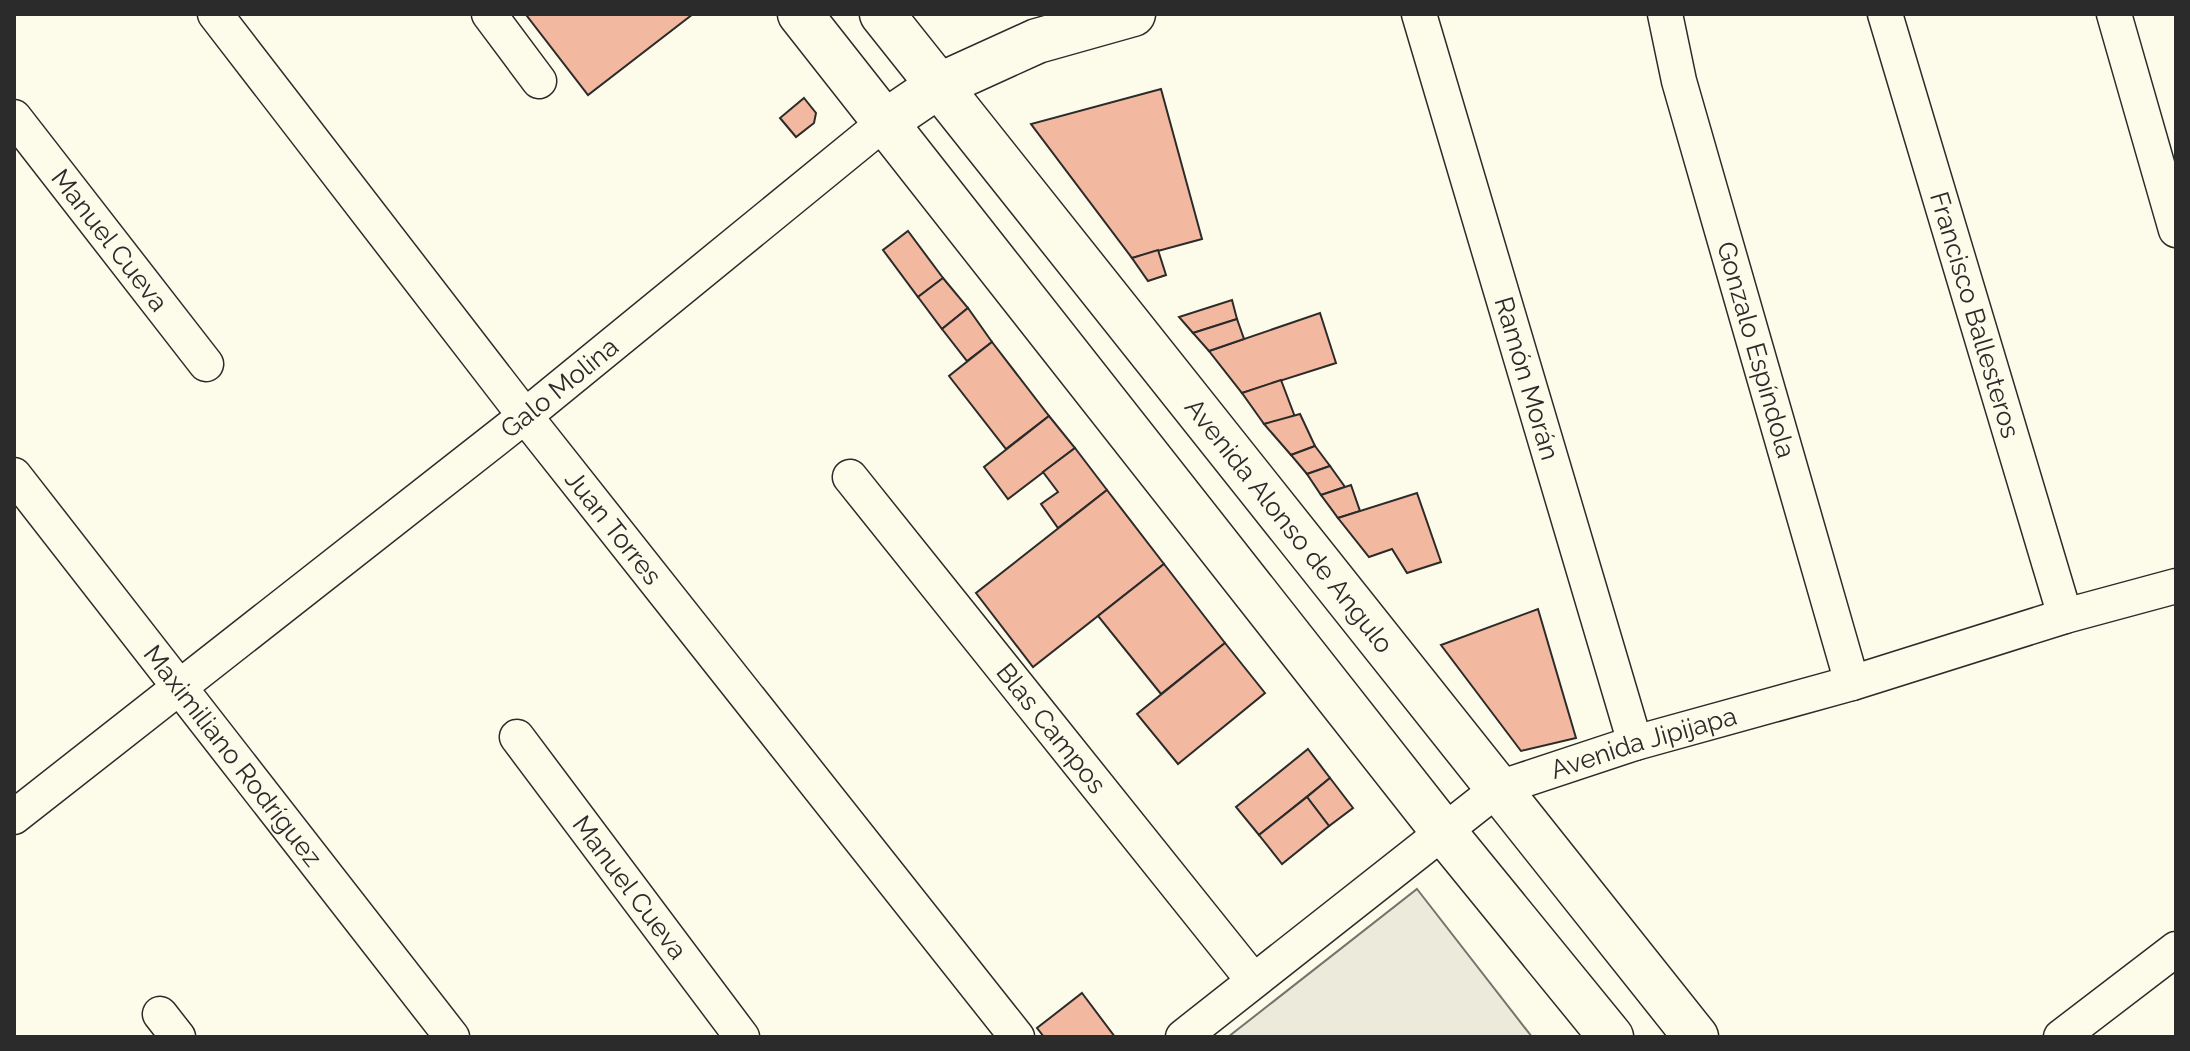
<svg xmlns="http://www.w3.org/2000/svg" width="2190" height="1051" viewBox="0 0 2190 1051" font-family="Raleway,sans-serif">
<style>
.green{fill:#ecebdb;stroke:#74746e;stroke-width:2}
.building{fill:#f2b8a0;stroke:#2b2b2b;stroke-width:2}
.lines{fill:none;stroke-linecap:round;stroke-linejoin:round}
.street-casing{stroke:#2b2b2b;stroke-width:37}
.secondary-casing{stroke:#2b2b2b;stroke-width:47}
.primary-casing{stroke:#2b2b2b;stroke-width:47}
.street{stroke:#fdfbea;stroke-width:34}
.secondary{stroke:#fdfbea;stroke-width:44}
.primary{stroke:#fdfbea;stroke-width:44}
.labels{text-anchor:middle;stroke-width:6;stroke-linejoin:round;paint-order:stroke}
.street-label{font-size:26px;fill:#2b2b2b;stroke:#fdfbea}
</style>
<rect width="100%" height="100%" fill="#fdfbea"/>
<!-- green -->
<path class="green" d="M1417,889L1532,1037H1228Z"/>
<!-- building -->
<g class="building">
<path d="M530,14H693L588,95L527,16Z"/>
<path d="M1161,89L1202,239L1132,258L1031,124Z"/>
<path d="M804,98L816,113L814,123L796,137L780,118Z"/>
<path d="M908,231L943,278L918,297L883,250Z"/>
<path d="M1158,250L1166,275L1148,281L1132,258Z"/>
<path d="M943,278L968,308L942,329L918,297Z"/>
<path d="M1232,300L1237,319L1193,333L1179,317Z"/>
<path d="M968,308L992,342L967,361L942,329Z"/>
<path d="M1320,313L1336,363L1242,393L1209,351Z"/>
<path d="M1237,319L1244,339L1209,351L1193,333Z"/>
<path d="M992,342L1049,416L1006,449L949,376Z"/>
<path d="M1281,380L1295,417L1264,424L1242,393Z"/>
<path d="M1300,414L1315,446L1291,455L1264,424Z"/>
<path d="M1049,416L1075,448L1008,499L984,467Z"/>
<path d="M1315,446L1330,466L1307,474L1291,455Z"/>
<path d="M1075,448L1107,490L1058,528L1041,504L1058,492L1043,472Z"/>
<path d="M1330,466L1345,487L1321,495L1307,474Z"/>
<path d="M1351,485L1360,511L1338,518L1321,495Z"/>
<path d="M1107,490L1164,564L1033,667L976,593Z"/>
<path d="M1417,493L1441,562L1407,573L1392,549L1369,557L1338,518Z"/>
<path d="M1164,564L1225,643L1161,694L1098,616Z"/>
<path d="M1538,609L1576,738L1521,751L1441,645Z"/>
<path d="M1225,643L1265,693L1178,764L1137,714Z"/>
<path d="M1308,749L1330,778L1259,835L1236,807Z"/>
<path d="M1330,778L1353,808L1329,826L1307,797Z"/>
<path d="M1307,797L1329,826L1282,864L1259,835Z"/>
<path d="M1082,993L1115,1037H1044L1037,1028Z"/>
</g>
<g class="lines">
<defs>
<g id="street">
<path id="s1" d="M215,14L525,416L1017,1037"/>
<path d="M489,14L539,81"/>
<path id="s2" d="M1419,14L1635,743"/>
<path id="s3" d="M1665,14L1679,81L1852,683"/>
<path id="s4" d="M1885,14L2065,616"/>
<path d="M2114,14L2176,230"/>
<path id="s5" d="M14,117L206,364"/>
<path id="s6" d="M14,475L452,1037"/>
<path id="s7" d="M850,477L1253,980"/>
<path id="s8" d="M517,737L742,1037"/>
<path id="s9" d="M14,817L525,416L885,122"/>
<path d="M160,1014L178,1037"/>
<path id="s10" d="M1183,1037L1499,788L1635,743L1852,683L2065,616L2176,586"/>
<path d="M2061,1037L2176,949"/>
</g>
<path id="secondary" d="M885,122L938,86L1037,41L1133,14"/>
<g id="primary">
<path d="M800,14L1443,831L1611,1037"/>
<path id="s11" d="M882,14L1696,1037"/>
</g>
</defs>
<!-- street casing -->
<use href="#street" class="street-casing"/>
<!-- secondary casing -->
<use href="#secondary" class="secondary-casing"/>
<!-- primary casing -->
<use href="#primary" class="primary-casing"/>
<!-- street -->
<use href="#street" class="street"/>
<!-- secondary -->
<use href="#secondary" class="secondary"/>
<!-- primary -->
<use href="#primary" class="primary"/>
</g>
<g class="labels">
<!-- street labels -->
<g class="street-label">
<text dy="9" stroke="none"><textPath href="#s5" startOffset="156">Manuel Cueva</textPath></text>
<text dy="9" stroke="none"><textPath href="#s4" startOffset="314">Francisco Ballesteros</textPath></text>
<text dy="9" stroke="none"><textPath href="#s3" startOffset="348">Gonzalo Espíndola</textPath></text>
<text dy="9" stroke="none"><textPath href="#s2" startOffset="380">Ramón Morán</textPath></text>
<text dy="9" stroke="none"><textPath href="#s9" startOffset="694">Galo Molina</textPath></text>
<text dy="9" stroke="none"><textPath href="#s11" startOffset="654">Avenida Alonso de Angulo</textPath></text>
<text dy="9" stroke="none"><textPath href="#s1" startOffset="650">Juan Torres</textPath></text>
<text dy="9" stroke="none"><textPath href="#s7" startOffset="322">Blas Campos</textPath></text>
<text dy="9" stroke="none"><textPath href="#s10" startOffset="554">Avenida Jipijapa</textPath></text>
<text dy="9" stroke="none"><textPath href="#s6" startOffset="356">Maximiliano Rodríguez</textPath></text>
<text dy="9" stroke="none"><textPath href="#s8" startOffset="188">Manuel Cueva</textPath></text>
</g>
</g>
<!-- border -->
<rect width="2190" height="1051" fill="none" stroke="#2b2b2b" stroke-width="32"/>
</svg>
